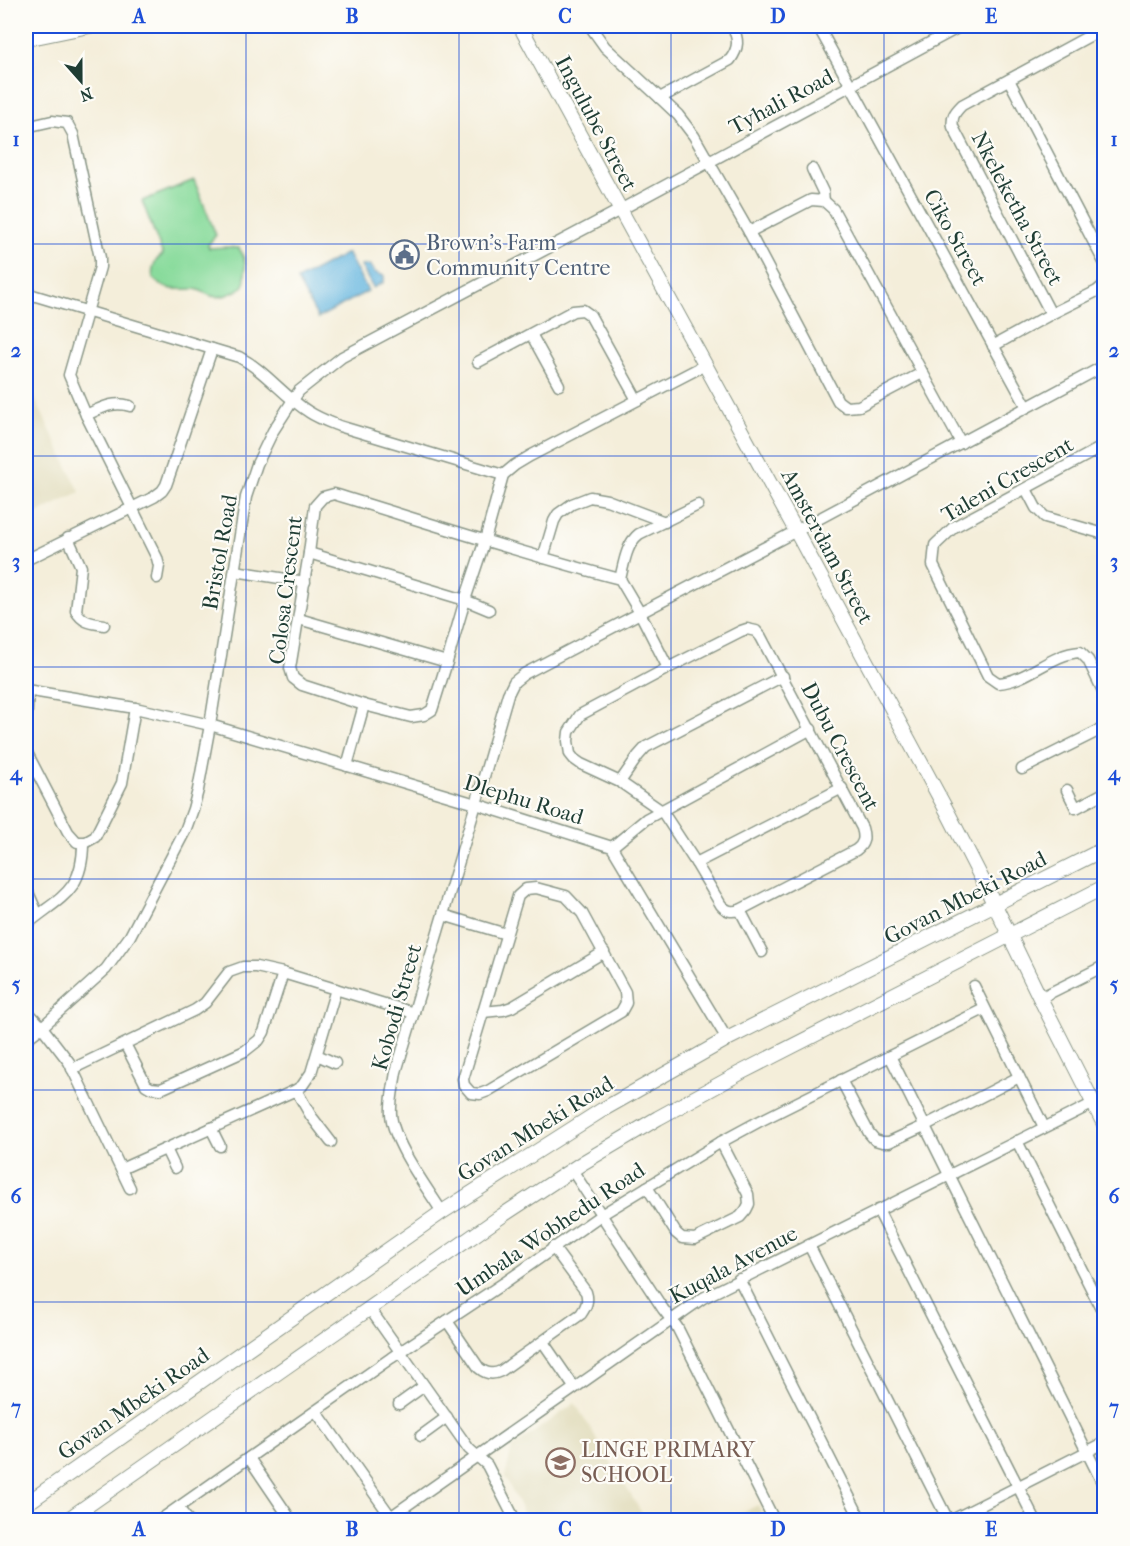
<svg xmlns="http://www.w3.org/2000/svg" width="1130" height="1546" viewBox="0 0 1130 1546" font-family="'IM FELL French Canon',serif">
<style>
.built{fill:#e1dcbb}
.green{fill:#89db9c;stroke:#548c68;stroke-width:1.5}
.water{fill:#64b5df;stroke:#42798a;stroke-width:1.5}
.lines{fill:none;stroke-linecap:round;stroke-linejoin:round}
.street-casing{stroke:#8a9687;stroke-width:13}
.secondary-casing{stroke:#8a9687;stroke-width:16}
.street{stroke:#fff;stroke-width:10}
.secondary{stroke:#fff;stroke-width:14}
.grid{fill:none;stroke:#1d4ed8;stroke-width:1.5;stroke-opacity:0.55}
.labels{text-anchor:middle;stroke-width:4.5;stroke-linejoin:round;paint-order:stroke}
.street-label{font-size:22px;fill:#1f3d34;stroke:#fdfcf7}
.service-label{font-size:22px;fill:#4e5e75;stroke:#fdfcf7;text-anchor:start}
.education-label{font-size:22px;fill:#785e54;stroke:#fdfcf7;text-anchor:start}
.neatline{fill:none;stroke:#1d4ed8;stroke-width:2}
.grid-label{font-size:20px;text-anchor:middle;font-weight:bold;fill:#1d4ed8}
</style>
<rect width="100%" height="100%" fill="#fdfcf7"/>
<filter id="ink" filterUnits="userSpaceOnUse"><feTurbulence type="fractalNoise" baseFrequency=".0167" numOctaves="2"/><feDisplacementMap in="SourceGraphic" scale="12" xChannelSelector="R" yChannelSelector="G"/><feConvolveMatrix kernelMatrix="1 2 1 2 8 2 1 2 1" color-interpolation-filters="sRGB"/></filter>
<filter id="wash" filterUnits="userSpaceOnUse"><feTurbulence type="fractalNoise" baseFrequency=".008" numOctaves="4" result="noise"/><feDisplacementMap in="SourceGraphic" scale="24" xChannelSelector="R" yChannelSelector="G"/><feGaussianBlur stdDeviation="1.35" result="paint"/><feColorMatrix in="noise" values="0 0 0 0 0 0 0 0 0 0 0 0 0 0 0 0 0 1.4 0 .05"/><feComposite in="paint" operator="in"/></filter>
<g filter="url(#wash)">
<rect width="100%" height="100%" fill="#f4eeda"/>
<!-- built -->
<g class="built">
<path d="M26,380L80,492L26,519Z"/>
<path d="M575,1403L646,1520H527L505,1477L512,1448Z"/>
<path d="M758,1505L765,1520H727Z"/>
</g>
<!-- green -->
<path class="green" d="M194,180L216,235L208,245L209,248L227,247L239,248C247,260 246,273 244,286C234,293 218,301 207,294C202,292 200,289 194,289C178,289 164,292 153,278C151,268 155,259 163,255L142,201Z"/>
<!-- water -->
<g class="water">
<path d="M347,253L368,291L318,318L297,280Z"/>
<path d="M370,265L374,272L384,276V282L373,288L361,266Z"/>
</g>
</g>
<g filter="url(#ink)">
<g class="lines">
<defs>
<g id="street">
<path d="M590,26L605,47L660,98L678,115L694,136L749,232L838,401L846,407L859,406L922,373"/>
<path d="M818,26L1027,407"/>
<path d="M1009,80L1104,262"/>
<path d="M660,98L730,60C739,48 739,39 732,26"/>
<path d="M26,127L52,121L67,123L73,134L100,258V267L69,375L86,415L157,558L159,566L157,578"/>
<path d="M812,169L823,192L824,201"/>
<path d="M749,232L811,200L824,201L833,209L961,443"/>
<path d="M26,293L239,357C266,371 283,396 309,412C318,418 329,422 339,426L503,475"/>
<path d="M1051,314L953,127C951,117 955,112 962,105L1104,28"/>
<path d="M531,334L559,385"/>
<path d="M993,346L1051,314L1097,291L1104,285"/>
<path d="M478,362L573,311L583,310L590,315L637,400"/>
<path d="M86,415C102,408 112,401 130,406"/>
<path d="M1104,446L954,527L935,545L933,565L988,676L998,683C1028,681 1050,654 1080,652L1088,660L1104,693"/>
<path d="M1026,489L1036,508L1045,517L1104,534"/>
<path d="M68,538L81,567L76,611C83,623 92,623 104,625"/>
<path d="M309,553L465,600L489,610"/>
<path d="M543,558L554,521L558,514L572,504L590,497L607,500L665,522"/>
<path d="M26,560L154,497L162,491L166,485L173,465L212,349"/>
<path d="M235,571L305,582"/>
<path d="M620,579C624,564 626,544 639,534L698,505"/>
<path d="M299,619L447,662"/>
<path d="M747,629L756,631L761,637L862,828C865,838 864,844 856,850L740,910C732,912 727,912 721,905L696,863L662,811L620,782L581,764L574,759L570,754L568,741L569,732L580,715L668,668L741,631Z"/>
<path d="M668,668L640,613L620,579C524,554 429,523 334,494L323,497L315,506L309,553L290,668L293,678L302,685L364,705L411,717L424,715L432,710L447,662L465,600L485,540L503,475L515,465L530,456L705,365"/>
<path d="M26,690L135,708L210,725L476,804L612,847L727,1039"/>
<path d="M26,727L28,691"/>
<path d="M26,751L68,832L77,842H86L95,837L122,783L135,708"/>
<path d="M347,766L364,705"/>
<path d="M1022,769L1104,728"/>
<path d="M620,782L638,756L646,747L783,676"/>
<path d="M1067,790L1076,808L1104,793"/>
<path d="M612,847L646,819L811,729"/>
<path d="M696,863L842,788"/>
<path d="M26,888L38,915"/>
<path d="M536,888L566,896L582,913L625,992L626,1003L621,1012L488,1091L480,1094L471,1093L464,1085L463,1079L518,896L526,889Z"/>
<path d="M740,910L762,952"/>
<path d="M443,915L506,934"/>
<path d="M26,925C59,897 83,893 83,843"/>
<path d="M974,986L1044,1127"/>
<path d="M1040,998L1104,966"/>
<path d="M26,1010L42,1027L69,1062L130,1188"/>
<path d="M483,1012L503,1010L512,1007L604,952"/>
<path d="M26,1039L42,1027L106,969L130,936L185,831L193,809L198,790L210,725L246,497L257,464L273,431L293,400L299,391L342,357L620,210L961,26"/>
<path d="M125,1044L146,1085L151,1088L161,1089L245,1051L259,1040L264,1032L283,973"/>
<path d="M317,1055L335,1063"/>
<path d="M890,1056L1104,1486"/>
<path d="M72,1069L195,1010L205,1003L229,972L243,967H256L283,973L414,1013"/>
<path d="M841,1080L869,1133L875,1140L882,1142H889L924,1126L1019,1077"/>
<path d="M296,1090L311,1116L331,1142"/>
<path d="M211,1128L220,1146"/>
<path d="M1017,1141L1104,1314"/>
<path d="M166,1149L175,1168"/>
<path d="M121,1169L296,1090L302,1086L311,1073L336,989"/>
<path d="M572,1170L663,1309L677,1327L774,1520"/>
<path d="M647,1187L676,1233L682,1238L695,1239L740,1217L746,1210L749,1204L748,1194L721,1142"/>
<path d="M878,1210L1035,1520"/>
<path d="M442,1212C426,1186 393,1143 391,1114C390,1100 394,1086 396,1072L476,804L508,694L514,682L524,674L796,531L1104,366"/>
<path d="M809,1245L948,1520"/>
<path d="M739,1279L861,1520"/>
<path d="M370,1309L469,1449L487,1465L515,1520"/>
<path d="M447,1321L479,1368C486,1374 493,1375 501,1371L581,1314C586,1307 589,1301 586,1292L553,1247"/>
<path d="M543,1342L574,1387"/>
<path d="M399,1404L424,1386"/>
<path d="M316,1411L391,1517"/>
<path d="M421,1436L447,1417"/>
<path d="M249,1458L291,1520"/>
<path d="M178,1508L188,1520"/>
<path d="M160,1520L391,1358L504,1283L601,1215L721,1142L758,1122L984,1009"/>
<path d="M386,1520L703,1298L1094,1103"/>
<path d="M952,1520L1104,1443"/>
</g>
<g id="secondary">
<path d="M520,26L796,531L948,813L987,889L1040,998L1104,1124"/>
<path d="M26,39L89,26"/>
<path d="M26,1504L442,1212L602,1110L727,1039L1104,849"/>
<path d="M67,1520L503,1215L584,1162L658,1118L740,1073L1104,887"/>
</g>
</defs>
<!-- street casing -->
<use href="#street" class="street-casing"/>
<!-- secondary casing -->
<use href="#secondary" class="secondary-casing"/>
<!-- street -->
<use href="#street" class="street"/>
<!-- secondary -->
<use href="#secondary" class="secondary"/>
</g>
</g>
<!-- grid -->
<path class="grid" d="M246,26V1520M459,26V1520M671,26V1520M884,26V1520M26,244H1104M26,456H1104M26,667H1104M26,879H1104M26,1090H1104M26,1302H1104"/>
<!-- icons -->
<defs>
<symbol id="civic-ring" viewBox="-11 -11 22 22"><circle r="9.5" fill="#fdfcf7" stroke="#5c6f8a" stroke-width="1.5"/><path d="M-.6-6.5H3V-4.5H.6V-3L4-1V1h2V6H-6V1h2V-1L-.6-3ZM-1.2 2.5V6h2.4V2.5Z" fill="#5c6f8a"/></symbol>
<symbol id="school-ring" viewBox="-11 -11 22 22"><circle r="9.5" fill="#fdfcf7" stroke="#8d6e63" stroke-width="1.5"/><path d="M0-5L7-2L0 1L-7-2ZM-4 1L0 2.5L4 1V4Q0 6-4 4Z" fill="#8d6e63"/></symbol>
</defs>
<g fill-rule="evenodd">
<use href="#civic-ring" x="388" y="238" width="33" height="33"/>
<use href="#school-ring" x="544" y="1446" width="33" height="33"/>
</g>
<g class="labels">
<!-- street labels -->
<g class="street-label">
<text transform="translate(781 101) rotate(-28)" y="8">Tyhali Road</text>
<text transform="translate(597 123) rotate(62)" y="8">Ingulube Street</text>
<text transform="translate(1018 208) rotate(62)" y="8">Nkeleketha Street</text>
<text transform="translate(956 237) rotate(61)" y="8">Ciko Street</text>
<text transform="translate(1007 479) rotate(-30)" y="8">Taleni Crescent</text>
<text transform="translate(828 546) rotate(62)" y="8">Amsterdam Street</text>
<text transform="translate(219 552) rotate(-80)" y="8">Bristol Road</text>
<text transform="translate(285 590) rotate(-83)" y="8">Colosa Crescent</text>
<text transform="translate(841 746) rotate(62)" y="8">Dubu Crescent</text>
<text transform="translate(524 799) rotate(17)" y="8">Dlephu Road</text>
<text transform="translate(965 897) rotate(-27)" y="8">Govan Mbeki Road</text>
<text transform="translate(396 1007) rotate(-74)" y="8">Kobodi Street</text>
<text transform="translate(535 1128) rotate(-32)" y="8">Govan Mbeki Road</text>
<text transform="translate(550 1229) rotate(-34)" y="8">Umbala Wobhedu Road</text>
<text transform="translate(733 1264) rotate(-28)" y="8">Kuqala Avenue</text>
<text transform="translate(133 1403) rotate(-35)" y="8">Govan Mbeki Road</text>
</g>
<!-- service labels -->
<g class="service-label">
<text x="426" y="250">Brown's Farm<tspan x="426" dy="25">Community Centre</tspan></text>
</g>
<!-- education labels -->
<g class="education-label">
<text x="581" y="1457">LINGE PRIMARY<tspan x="581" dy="25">SCHOOL</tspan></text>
</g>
</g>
<!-- margin -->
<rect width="1130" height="1546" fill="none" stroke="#fdfcf7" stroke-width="66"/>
<!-- north arrow -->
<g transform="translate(81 81) rotate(159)" stroke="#fdfcf7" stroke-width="4.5" paint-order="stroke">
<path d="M0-4.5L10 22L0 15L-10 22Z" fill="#1f3d34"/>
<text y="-9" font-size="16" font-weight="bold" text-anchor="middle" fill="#1f3d34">N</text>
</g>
<rect x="33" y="33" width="1064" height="1480" class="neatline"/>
<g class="grid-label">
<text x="139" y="23">A</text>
<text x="352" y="23">B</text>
<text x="565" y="23">C</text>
<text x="778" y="23">D</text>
<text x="991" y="23">E</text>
<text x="16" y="146">1</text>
<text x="1114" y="146">1</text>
<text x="16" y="357">2</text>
<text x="1114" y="357">2</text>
<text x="16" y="568">3</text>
<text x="1114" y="568">3</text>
<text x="16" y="780">4</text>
<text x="1114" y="780">4</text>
<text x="16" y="991">5</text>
<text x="1114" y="991">5</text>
<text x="16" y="1203">6</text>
<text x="1114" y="1203">6</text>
<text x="16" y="1414">7</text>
<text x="1114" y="1414">7</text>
<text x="139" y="1536">A</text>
<text x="352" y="1536">B</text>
<text x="565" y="1536">C</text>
<text x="778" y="1536">D</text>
<text x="991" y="1536">E</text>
</g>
</svg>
